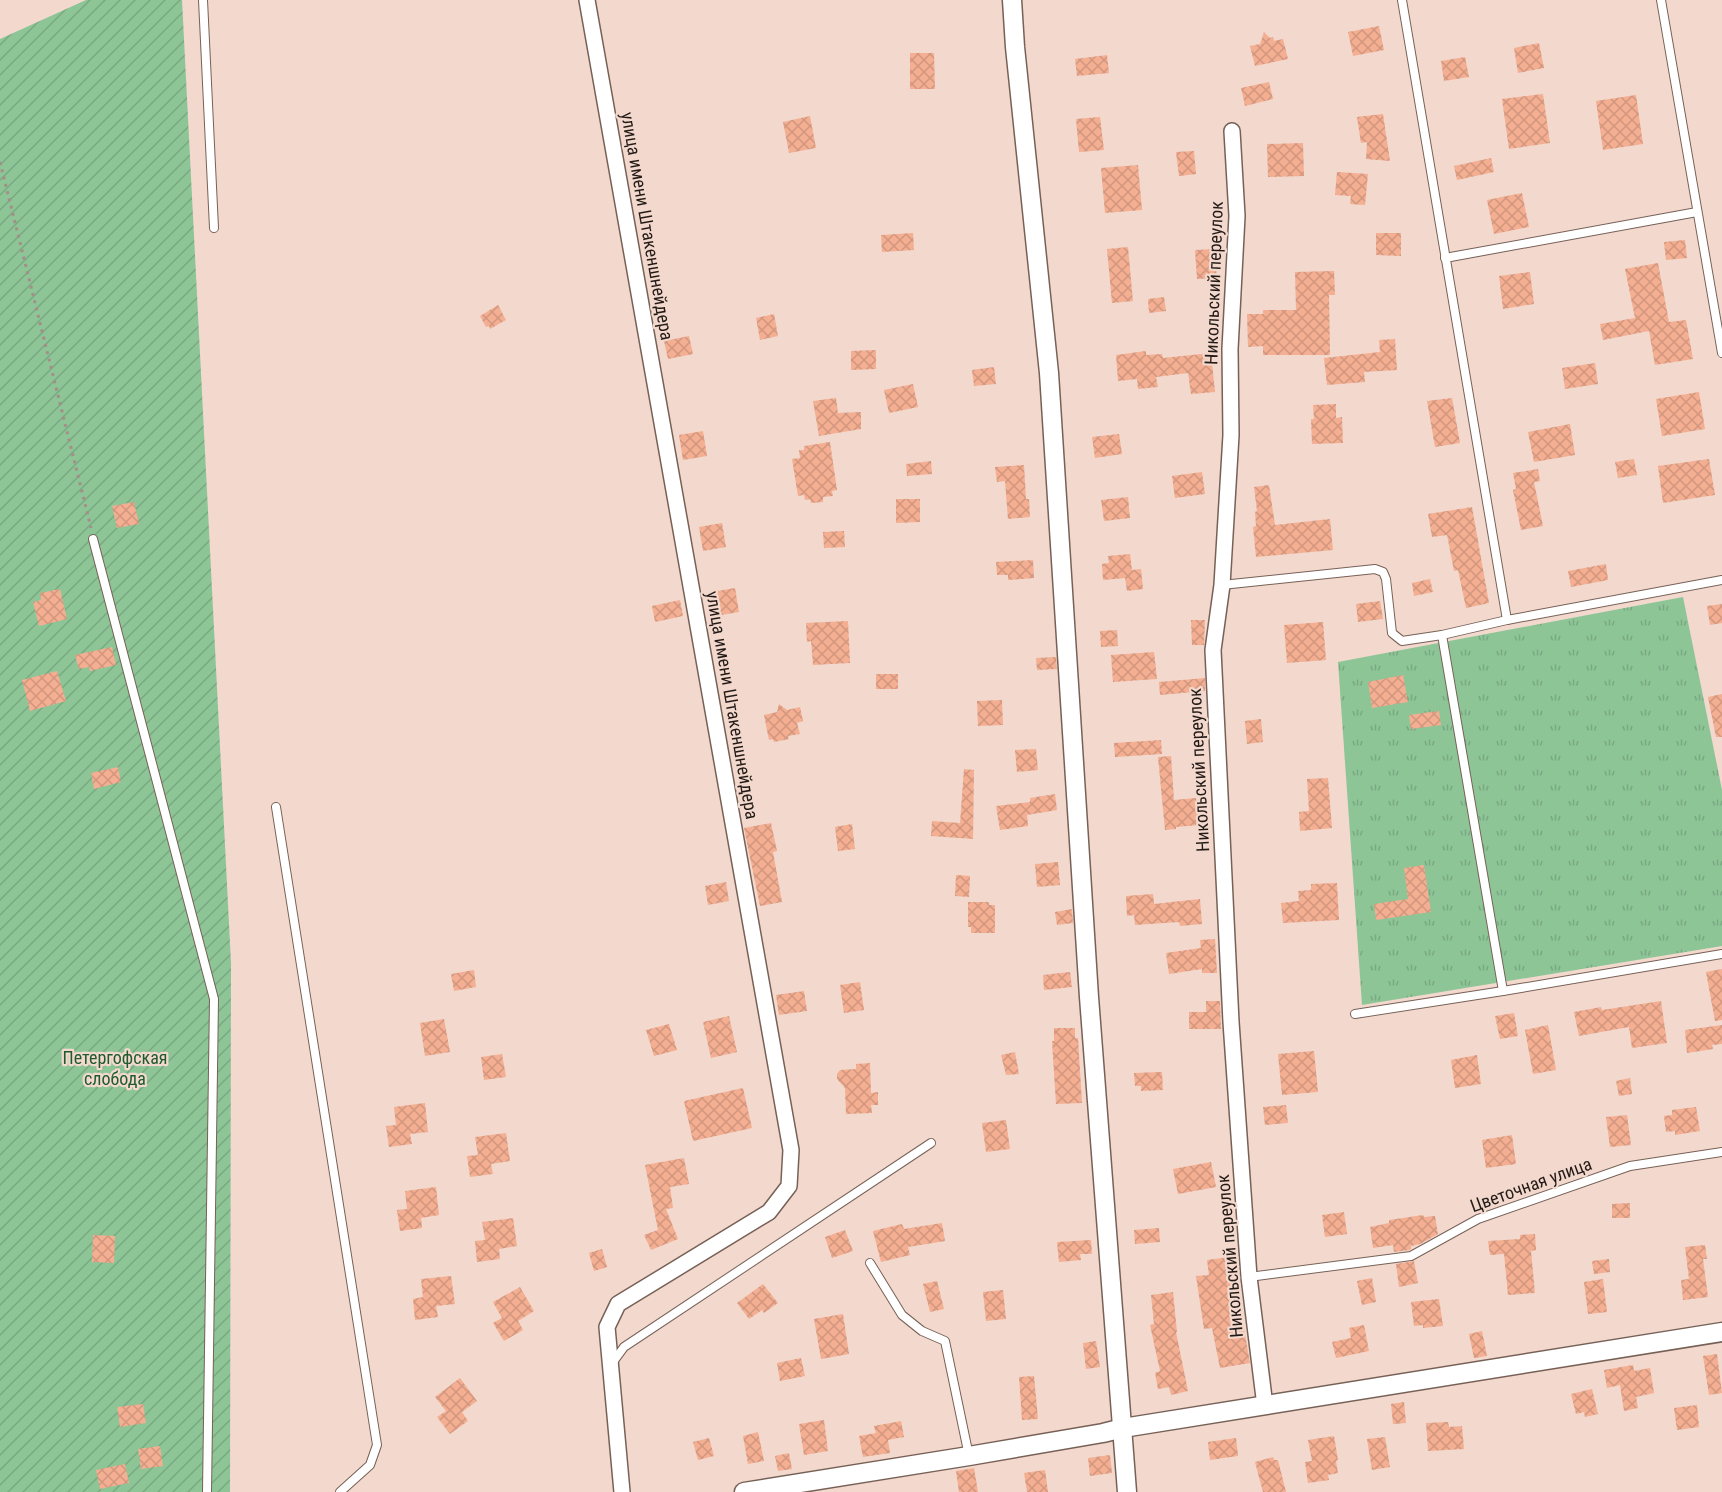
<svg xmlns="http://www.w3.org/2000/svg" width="1722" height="1492" viewBox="0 0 1722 1492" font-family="'Roboto Condensed',sans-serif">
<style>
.grass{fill:url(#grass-tufts)}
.garden{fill:url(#garden-furrows)}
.building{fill:url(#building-cross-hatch)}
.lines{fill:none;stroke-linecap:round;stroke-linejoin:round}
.service-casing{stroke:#776157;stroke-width:10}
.minor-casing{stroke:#776157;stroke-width:18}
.tertiary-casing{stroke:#776157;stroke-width:21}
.path{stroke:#a38f87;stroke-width:3;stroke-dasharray:3 4.5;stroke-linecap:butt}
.service{stroke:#fff;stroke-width:8}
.minor{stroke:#fff;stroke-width:15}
.tertiary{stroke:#fff;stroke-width:18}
.labels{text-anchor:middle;stroke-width:4.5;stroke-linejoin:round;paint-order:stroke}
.street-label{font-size:18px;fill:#231a16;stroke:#f2d8cd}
.park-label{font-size:18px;fill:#1d5b2f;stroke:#f2d8cd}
</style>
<defs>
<pattern id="grass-tufts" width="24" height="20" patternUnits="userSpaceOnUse" patternTransform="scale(1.5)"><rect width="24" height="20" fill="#8dc597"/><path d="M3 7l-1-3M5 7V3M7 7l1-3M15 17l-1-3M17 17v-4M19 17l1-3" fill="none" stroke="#79a981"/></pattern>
<pattern id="garden-furrows" width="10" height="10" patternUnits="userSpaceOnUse" patternTransform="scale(1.5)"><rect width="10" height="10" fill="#8dc597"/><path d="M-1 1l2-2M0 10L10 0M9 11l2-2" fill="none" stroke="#79a981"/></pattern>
<pattern id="building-cross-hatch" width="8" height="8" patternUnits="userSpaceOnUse" patternTransform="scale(1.5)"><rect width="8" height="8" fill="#f4af92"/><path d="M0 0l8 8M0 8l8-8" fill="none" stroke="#d1967d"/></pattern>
</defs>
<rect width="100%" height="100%" fill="#f2d8cd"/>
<!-- grass -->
<path class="grass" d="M1683,597L1722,790V946L1362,1005L1338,662Z"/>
<!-- garden -->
<path class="garden" d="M86,0H182L231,963L230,1492H0V39Z"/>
<!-- building -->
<g class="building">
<path d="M1379,26L1384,50L1353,56L1348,32Z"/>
<path d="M1264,32L1270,38L1273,37L1274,41L1283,39L1288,59L1255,66L1250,46L1260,44Z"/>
<path d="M1539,43L1544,68L1518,73L1514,48Z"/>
<path d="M910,53H934L935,89H910Z"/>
<path d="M1107,55L1109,73L1077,76L1075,59Z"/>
<path d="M1465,57L1469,77L1444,81L1441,61Z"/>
<path d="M1269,82L1273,99L1245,106L1241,88Z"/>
<path d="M1543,94L1550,143L1509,149L1502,99Z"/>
<path d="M1636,95L1643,144L1603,150L1596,101Z"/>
<path d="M1383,114L1390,161L1366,159L1367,142L1361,143L1357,117Z"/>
<path d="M810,116L816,148L789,153L783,122Z"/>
<path d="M1100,117L1104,150L1079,152L1076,119Z"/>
<path d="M1303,143L1304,176L1268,177L1267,144Z"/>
<path d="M1194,151L1196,174L1179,176L1176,152Z"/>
<path d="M1491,158L1494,172L1457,180L1454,166Z"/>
<path d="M1138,165L1142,210L1105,213L1101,168Z"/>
<path d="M1337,172L1368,174L1365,205L1350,204L1351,196L1335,195Z"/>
<path d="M1522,193L1529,227L1494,234L1487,200Z"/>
<path d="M913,233L914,250L882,252L881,235Z"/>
<path d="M1376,233H1401V256L1376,255Z"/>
<path d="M1685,240L1687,258L1666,260L1664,242Z"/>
<path d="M1128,247L1133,301L1112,303L1107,249Z"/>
<path d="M1214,249L1217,278L1197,279L1195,250Z"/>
<path d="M1658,263L1669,322L1686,320L1693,359L1655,365L1649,331L1603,340L1600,324L1635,318L1625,269Z"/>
<path d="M1334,271L1335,295H1329L1330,355H1263V346L1248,347L1247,314H1263V310H1296L1295,272Z"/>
<path d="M1530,272L1534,304L1503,309L1499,276Z"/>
<path d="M1164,297L1166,311L1149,313L1148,299Z"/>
<path d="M498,305L506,320L490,329L489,326L486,327L480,316Z"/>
<path d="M774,314L778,336L760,340L756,318Z"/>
<path d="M689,336L693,354L668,359L664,341Z"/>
<path d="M1395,339L1397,370L1364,372L1365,382L1327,385L1324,358L1380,352L1379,340Z"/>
<path d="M876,350V369L851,370V351Z"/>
<path d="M1146,351V355L1162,354L1163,358L1211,353L1215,392L1191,394L1188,373L1156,377L1158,387L1138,389L1137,379L1118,381L1116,355Z"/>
<path d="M1595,363L1598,384L1565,389L1562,368Z"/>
<path d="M994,367L996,384L974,386L972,370Z"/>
<path d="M913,384L918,407L889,413L884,390Z"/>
<path d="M1699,392L1705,429L1662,436L1656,399Z"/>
<path d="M836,398L838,413L861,412V429L819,436L813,401Z"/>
<path d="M1452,398L1460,443L1435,447L1427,401Z"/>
<path d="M1336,404V418L1342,417L1343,443L1312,444L1311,419H1314L1313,405Z"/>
<path d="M1570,424L1575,455L1534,462L1528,432Z"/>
<path d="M703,431L707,456L683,460L679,435Z"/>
<path d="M1119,434L1122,454L1095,458L1092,437Z"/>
<path d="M830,442L837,490L832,491L833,496L823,497V502L811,503L810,499L805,500L804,495L798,496L792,459L800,458L799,450H804V446Z"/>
<path d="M1634,459L1637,475L1618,478L1615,462Z"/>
<path d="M1709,459L1715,495L1663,503L1658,466Z"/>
<path d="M931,461L932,474L907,476L906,464Z"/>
<path d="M1024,465L1026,499H1029L1030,517L1008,519L1005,481L997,482L995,467Z"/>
<path d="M1538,469L1540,481L1534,482L1543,526L1521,530L1513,490L1516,489L1513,473Z"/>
<path d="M1202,472L1205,494L1175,498L1172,476Z"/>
<path d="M1269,485L1275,525L1330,519L1333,550L1256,557L1253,527L1256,526L1255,512L1257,511L1254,487Z"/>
<path d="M1128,497L1130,518L1104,521L1101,500Z"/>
<path d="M896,499H920V522L896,523Z"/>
<path d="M134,502L139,524L117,528L112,506Z"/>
<path d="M1472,507L1489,603L1466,608L1458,570L1454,571L1447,535L1432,537L1428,514Z"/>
<path d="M722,523L726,547L703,551L699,527Z"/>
<path d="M844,531L845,547L824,548L823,532Z"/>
<path d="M1130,554L1132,570L1141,569L1143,589L1127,591L1125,578L1103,580L1102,564L1109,563L1108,556Z"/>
<path d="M1033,560L1034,578L1008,580V575H997L996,562Z"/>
<path d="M1606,564L1608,580L1571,587L1568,571Z"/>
<path d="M1430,579L1433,592L1414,596L1412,583Z"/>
<path d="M735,588L739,612L715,616L711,592Z"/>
<path d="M60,589L67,619L39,626L33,602L41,600L40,593Z"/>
<path d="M680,600L683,616L655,622L652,606Z"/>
<path d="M1380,601L1383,619L1358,622L1356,604Z"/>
<path d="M1722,604V623L1710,625L1707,606Z"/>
<path d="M1191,620H1205L1204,645H1192Z"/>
<path d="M848,621L850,663L813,665L811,641L807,642L806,623Z"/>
<path d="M1323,622L1326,660L1287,663L1284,625Z"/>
<path d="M1117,630L1118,646L1101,647L1100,631Z"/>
<path d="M112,647L116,665L90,671L89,667L79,669L75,655Z"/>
<path d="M1154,652L1157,679L1113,682L1111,655Z"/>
<path d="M1056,657L1057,669L1037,670L1036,658Z"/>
<path d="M57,671L66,701L30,711L22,680Z"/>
<rect x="876" y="674" width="22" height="15"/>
<path d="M1403,675L1408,702L1372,708L1368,682Z"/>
<path d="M1205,678V691L1160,695L1159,682Z"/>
<path d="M1722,694V737H1716L1708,697Z"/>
<path d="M1002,700L1003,725L978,726L977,701Z"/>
<path d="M779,704L787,710L800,707L803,721L797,723L800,734L788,736L789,739L774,742L773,739L769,740L764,715L777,712Z"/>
<path d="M1439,711L1441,725L1411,729L1409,715Z"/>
<path d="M1261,719L1263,742L1247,744L1245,721Z"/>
<path d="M1161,740L1162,754L1115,757L1114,743Z"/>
<path d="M1036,749L1038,770L1017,772L1015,750Z"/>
<path d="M1171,756L1174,800L1196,798L1199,825L1176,827V829L1165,830L1158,757Z"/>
<path d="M118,767L121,782L94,789L91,773Z"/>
<path d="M964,769L974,770L973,839L931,836L932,821L960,823Z"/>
<path d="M1328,778L1332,828L1300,831L1299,812L1309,811L1307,779Z"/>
<path d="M1055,794L1057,810L1027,815L1028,826L1000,830L996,806L1030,802V798Z"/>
<path d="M771,823L777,851L773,852L782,902L760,906L744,828Z"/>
<path d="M852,824L855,849L838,851L835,827Z"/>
<path d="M1058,862L1060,885L1037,887L1035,864Z"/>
<path d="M1424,865L1431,912L1376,920L1374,904L1408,899L1404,868Z"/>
<path d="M956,875L970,876L969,897L955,896Z"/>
<path d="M726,882L729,901L708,905L705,886Z"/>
<path d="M1337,883L1339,920L1283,923L1281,903L1299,901L1298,891L1311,890V884Z"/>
<path d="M1153,894L1154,904L1200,899L1202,924L1180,926L1179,922L1135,925L1134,915L1127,916L1126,896Z"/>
<path d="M968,902H989V905H995V933H971V927H968Z"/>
<path d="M1072,909L1073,923L1057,925L1055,912Z"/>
<path d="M1215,939L1217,973H1202V969L1169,974L1166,953L1201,948L1200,940Z"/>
<path d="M1722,969V1020L1715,1021L1706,972Z"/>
<path d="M474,970L476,987L454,991L451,974Z"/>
<path d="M1070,972L1072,987L1044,990L1043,975Z"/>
<path d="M860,982L864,1010L844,1013L840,985Z"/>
<path d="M804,991L807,1011L779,1015L776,995Z"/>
<path d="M1206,1001H1220L1221,1029H1189V1012H1206Z"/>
<path d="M1661,1001L1667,1043L1632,1048L1629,1027L1579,1036L1574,1012L1601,1007L1602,1010Z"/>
<path d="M1514,1013L1518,1036L1500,1039L1495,1016Z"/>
<path d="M729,1016L737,1052L711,1058L703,1022Z"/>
<path d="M444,1019L450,1052L425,1056L420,1023Z"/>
<path d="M669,1024L677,1050L654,1056L646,1030Z"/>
<path d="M1548,1025L1556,1070L1533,1074L1525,1030Z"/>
<path d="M1722,1025V1044L1712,1045L1713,1049L1687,1053L1685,1030Z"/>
<path d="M1054,1028H1075V1038H1078L1082,1103L1056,1104L1052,1041H1054Z"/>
<path d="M1314,1051L1318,1092L1282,1095L1278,1054Z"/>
<path d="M1015,1052L1019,1074L1006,1075L1001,1055Z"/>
<path d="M502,1054L506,1077L484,1080L481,1057Z"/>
<path d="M1477,1055L1481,1084L1455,1088L1451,1060Z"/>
<path d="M870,1063L871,1093L878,1092V1105H871L872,1113L846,1114L845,1088L837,1079V1074L840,1070L856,1069V1064Z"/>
<path d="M1162,1072L1163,1090L1141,1091V1086H1135L1134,1073Z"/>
<path d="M1630,1078L1632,1094L1619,1096L1616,1081Z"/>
<path d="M743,1088L752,1128L693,1141L684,1101Z"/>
<path d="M425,1103L428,1132L410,1134L412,1144L389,1147L386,1126L396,1125L394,1107Z"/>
<path d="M1286,1105L1288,1123L1265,1125L1263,1107Z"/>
<path d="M1696,1107L1700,1131L1675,1135V1131L1666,1132L1664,1116L1672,1115V1110Z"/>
<path d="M1627,1115L1631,1145L1610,1147L1606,1117Z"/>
<path d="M1006,1120L1010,1149L986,1152L982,1123Z"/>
<path d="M506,1133L510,1161L491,1164L493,1174L470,1177L467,1156L478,1155L475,1137Z"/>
<path d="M1512,1135L1516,1164L1486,1168L1482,1140Z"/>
<path d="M684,1158L689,1184L670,1187L673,1208L666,1209L678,1239L651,1250L644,1235L658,1230L645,1165Z"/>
<path d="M1211,1162L1216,1187L1178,1194L1173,1169Z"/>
<path d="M436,1187L439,1215L421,1218L422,1228L400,1231L397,1210L407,1209L405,1191Z"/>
<path d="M1630,1203V1218H1612V1204Z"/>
<path d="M1344,1212L1347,1234L1325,1237L1322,1215Z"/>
<path d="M1423,1215L1424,1217L1435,1216L1438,1234L1420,1244L1411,1246V1249L1409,1250L1394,1252L1393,1245L1373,1248L1370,1227L1389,1223V1220Z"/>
<path d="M513,1218L517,1246L499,1249L500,1259L477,1262L475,1241L485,1240L482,1222Z"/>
<path d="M942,1223L945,1241L908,1247L910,1255L881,1262L873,1231L902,1224L904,1229Z"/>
<path d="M1159,1228L1160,1242L1135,1244L1134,1230Z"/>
<path d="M845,1230L853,1251L832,1258L825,1237Z"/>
<path d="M1535,1234L1536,1250L1531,1251L1535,1293L1508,1295L1504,1254L1490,1255L1488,1241L1520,1239V1235Z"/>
<path d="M93,1235L115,1236L114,1263L92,1262Z"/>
<path d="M1091,1240L1092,1254H1080L1081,1260L1059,1262L1057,1242Z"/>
<path d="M1705,1245L1707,1259H1703L1708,1297L1683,1300L1681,1280L1689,1279L1685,1247Z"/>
<path d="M602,1249L607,1267L594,1271L589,1253Z"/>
<path d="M1230,1257L1237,1306H1239L1242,1329H1244L1250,1363L1220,1368L1212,1328L1204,1329L1196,1276L1209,1275L1207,1260Z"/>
<path d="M1609,1259L1610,1272L1594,1274L1592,1261Z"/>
<path d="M1414,1261L1418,1283L1399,1287L1396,1264Z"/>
<path d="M451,1276L455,1304L436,1306L438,1317L415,1320L413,1299L423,1297L421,1279Z"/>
<path d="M1372,1278L1376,1302L1362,1305L1357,1281Z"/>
<path d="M1603,1279L1607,1312L1588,1314L1584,1282Z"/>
<path d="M937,1281L944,1309L930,1312L923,1284Z"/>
<path d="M763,1284L778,1303L764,1313L762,1310L749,1319L737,1303Z"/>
<path d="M520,1287L534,1311L518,1321L523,1330L504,1341L493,1323L502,1318L493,1302Z"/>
<path d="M1003,1290L1006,1319L986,1321L983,1292Z"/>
<path d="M1173,1292L1177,1332H1176L1188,1391L1171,1395L1169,1387L1158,1389L1155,1373L1160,1371L1150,1325L1154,1324L1151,1295Z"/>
<path d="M1439,1299L1443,1326L1423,1328V1325L1414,1326L1411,1302Z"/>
<path d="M843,1314L849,1354L821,1359L814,1319Z"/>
<path d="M1364,1325L1369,1351L1336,1358L1332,1342L1351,1338L1349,1328Z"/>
<path d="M1482,1331L1487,1356L1474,1358L1469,1334Z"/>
<path d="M1096,1341L1100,1367L1086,1369L1083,1343Z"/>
<path d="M1717,1354L1722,1393L1709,1395L1703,1356Z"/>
<path d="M801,1358L805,1376L780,1381L777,1363Z"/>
<path d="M1633,1365L1634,1371L1650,1368L1654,1393L1636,1397L1638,1408L1624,1411L1620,1385L1607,1388L1604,1370Z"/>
<path d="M1034,1376L1038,1419L1022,1420L1019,1377Z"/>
<path d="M460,1378L477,1401L462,1412L468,1421L450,1434L437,1417L446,1411L435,1397Z"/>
<path d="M1592,1389L1598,1414L1585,1417L1584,1412L1576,1414L1571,1394Z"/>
<path d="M1404,1402L1406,1423L1393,1424L1391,1404Z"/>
<path d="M143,1404L146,1423L120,1427L117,1407Z"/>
<path d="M1697,1405L1699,1427L1677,1430L1674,1408Z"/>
<path d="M824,1420L828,1451L804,1455L799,1424Z"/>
<path d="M901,1421L904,1437L888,1440L890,1453L863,1457L859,1436L876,1433L874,1426Z"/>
<path d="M1448,1422L1449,1427L1462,1426L1464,1449L1428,1451L1426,1423Z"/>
<path d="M758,1432L764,1461L748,1464L743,1436Z"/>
<path d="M1334,1436L1338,1460L1336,1461L1338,1473L1328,1475L1329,1480L1308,1483L1305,1462L1312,1461L1308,1440Z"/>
<path d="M1385,1437L1390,1467L1372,1470L1367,1439Z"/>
<path d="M709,1438L714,1456L698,1460L693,1442Z"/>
<path d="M1236,1438L1238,1456L1210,1460L1208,1442Z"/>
<path d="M160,1446L163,1466L141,1469L138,1449Z"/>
<path d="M789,1453L792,1469L778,1471L775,1456Z"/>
<path d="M1110,1455L1112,1473L1090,1476L1088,1458Z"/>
<path d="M1273,1457L1274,1460H1278L1286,1492H1263L1255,1462Z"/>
<path d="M125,1464L129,1483L100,1489L96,1470Z"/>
<path d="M974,1468L978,1492H959L956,1471Z"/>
<path d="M1045,1470L1048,1492H1027L1024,1473Z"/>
</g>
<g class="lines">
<defs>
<g id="service">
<path d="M203,0L214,228"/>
<path d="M1402,0L1507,620"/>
<path d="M1661,0L1722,353"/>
<path d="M1445,258L1697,212"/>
<path d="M93,539L214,999L207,1492"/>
<path d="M1222,585L1375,569L1383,572L1386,579L1392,633L1402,641L1442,635L1507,620L1722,580"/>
<path d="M1442,635L1503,991"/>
<path d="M276,807L377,1445L370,1465L340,1492"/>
<path d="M1355,1014L1503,991L1722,954"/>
<path d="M870,1263L902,1315L922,1331L945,1341L969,1456"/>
<path d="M1249,1277L1411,1256L1478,1219L1630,1166L1722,1152"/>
<path d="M613,1362L624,1347L931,1143"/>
</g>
<g id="minor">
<path d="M587,0L791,1150L789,1186L769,1212L618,1304L607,1327L622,1492"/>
<path d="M1232,131L1237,216L1230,349L1231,435L1222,585L1213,650L1231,1022L1249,1277L1265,1406"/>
</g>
<g id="tertiary">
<path d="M1012,0L1015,47L1049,373L1089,997L1127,1492"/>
<path d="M744,1492L969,1456L1103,1433L1123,1428L1722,1332"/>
</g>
</defs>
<!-- service casing -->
<use href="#service" class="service-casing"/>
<!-- minor casing -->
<use href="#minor" class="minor-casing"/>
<!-- tertiary casing -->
<use href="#tertiary" class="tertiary-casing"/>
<!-- path -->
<path class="path" d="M0,162L91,528"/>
<!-- service -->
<use href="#service" class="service"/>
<!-- minor -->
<use href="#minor" class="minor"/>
<!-- tertiary -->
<use href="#tertiary" class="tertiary"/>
</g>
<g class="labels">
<!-- street labels -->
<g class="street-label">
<text transform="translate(647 226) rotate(80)" y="6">улица имени Штакеншнейдера</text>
<text transform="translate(1214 283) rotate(-88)" y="6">Никольский переулок</text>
<text transform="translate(732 705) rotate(80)" y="6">улица имени Штакеншнейдера</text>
<text transform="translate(1199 770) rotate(-93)" y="6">Никольский переулок</text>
<text transform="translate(1531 1185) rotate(-20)" y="6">Цветочная улица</text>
<text transform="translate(1230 1256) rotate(-95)" y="6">Никольский переулок</text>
</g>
<!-- park labels -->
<g class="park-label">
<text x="115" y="1064">Петергофская<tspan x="115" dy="21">слобода</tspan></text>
</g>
</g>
</svg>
